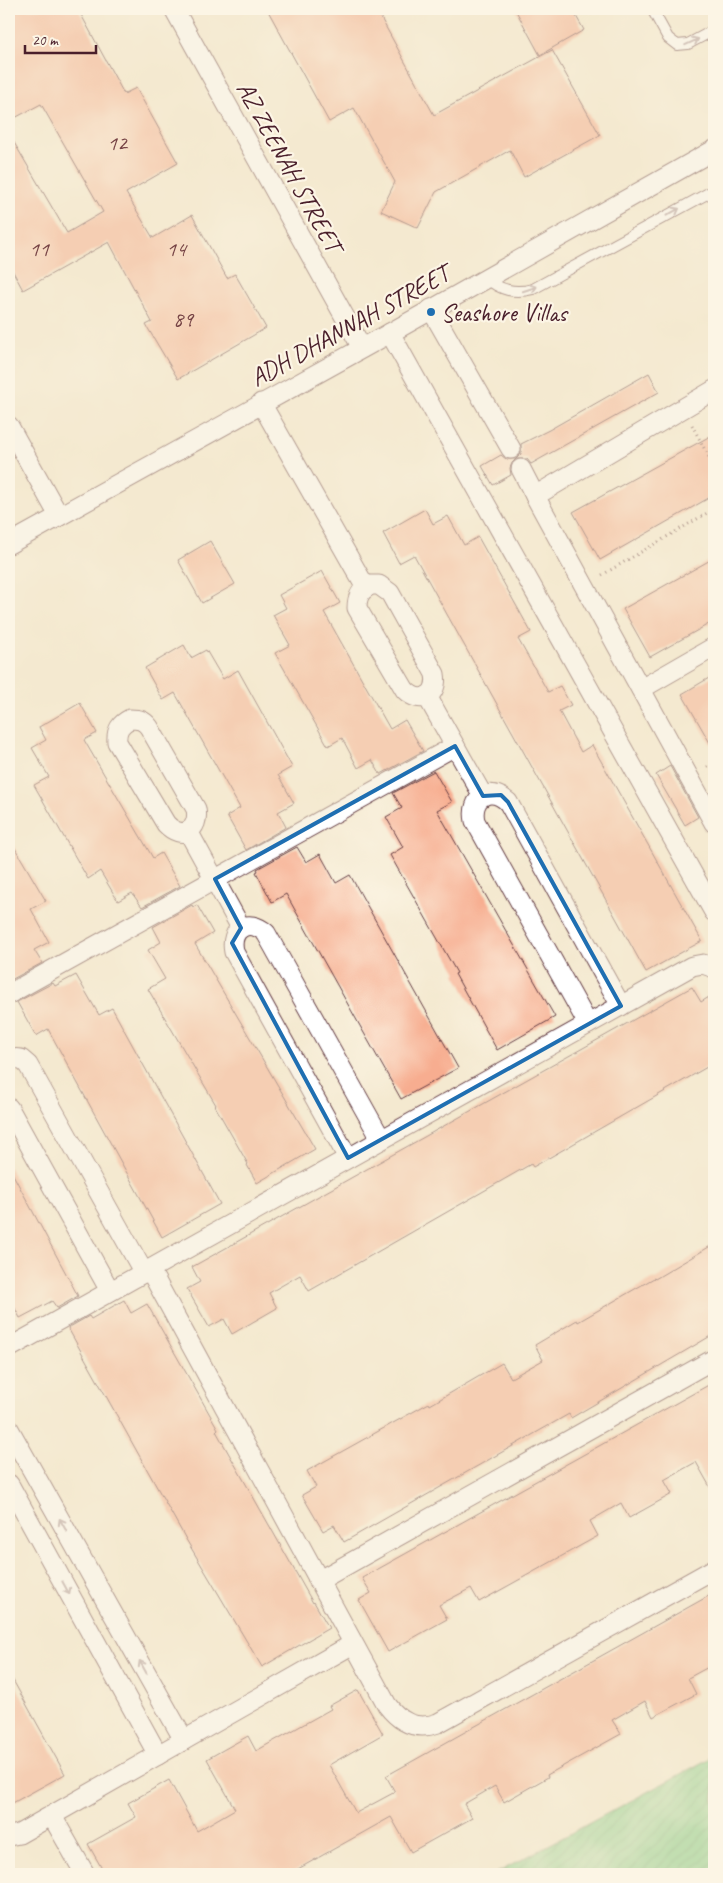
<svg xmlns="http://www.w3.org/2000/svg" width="723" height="1883" viewBox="0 0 723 1883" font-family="Caveat,sans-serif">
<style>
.garden{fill:url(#garden-furrows);stroke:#68785c}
.building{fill:#f7ad90}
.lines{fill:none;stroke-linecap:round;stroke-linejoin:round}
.service-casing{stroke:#643d44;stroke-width:12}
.minor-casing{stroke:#643d44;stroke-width:21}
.path{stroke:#643d44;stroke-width:3;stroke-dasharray:1 4;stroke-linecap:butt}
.service{stroke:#fff;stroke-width:10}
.minor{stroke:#fff;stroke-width:19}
.oneway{stroke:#ae9aa0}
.marked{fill:none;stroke:#1f6fb2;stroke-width:4;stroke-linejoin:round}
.poi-dot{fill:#1f6fb2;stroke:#fcf5e5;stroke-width:2}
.labels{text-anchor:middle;stroke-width:4.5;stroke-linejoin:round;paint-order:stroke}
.number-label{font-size:22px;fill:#754244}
.street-label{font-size:25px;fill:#4a1f2b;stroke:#fcf5e5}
.poi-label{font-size:25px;fill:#4a1f2b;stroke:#fcf5e5;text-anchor:start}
</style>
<defs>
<pattern id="garden-furrows" width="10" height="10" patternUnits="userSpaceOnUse" patternTransform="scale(1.25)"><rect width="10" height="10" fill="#86d08c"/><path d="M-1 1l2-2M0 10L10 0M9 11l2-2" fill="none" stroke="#75b279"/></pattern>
</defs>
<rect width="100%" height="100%" fill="#fcf5e5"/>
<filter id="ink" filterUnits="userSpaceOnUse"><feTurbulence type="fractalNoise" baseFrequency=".02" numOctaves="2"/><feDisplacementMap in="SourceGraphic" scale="10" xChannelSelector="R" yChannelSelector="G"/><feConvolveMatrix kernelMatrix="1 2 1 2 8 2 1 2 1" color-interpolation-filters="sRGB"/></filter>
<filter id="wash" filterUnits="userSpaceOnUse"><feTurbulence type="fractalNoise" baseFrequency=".0096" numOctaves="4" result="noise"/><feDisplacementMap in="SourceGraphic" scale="20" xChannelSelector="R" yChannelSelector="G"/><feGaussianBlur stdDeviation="1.12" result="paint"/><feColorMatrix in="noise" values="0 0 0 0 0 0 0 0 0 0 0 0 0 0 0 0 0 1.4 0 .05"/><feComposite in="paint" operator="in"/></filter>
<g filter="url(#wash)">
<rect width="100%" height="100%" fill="#f4e9d0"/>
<!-- garden -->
<path class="garden" d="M714,1756V1874H495Z"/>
<g id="blocks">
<!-- building -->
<g class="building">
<path d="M9,9H78L124,94L136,88L178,163L126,193L153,238L192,215L227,278L235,274L266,328L178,379L146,325L152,322L109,242L23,290L9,264V134L67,233L103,212L41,104L9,121Z"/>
<path d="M267,9H376L434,115L552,50L600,135L524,177L510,150L436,192L418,228L381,211L395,182L354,108L329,122Z"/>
<path d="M515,9H572L584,30L540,55Z"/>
<path d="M649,373L659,392L531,464L527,459H516L521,454V444L549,430Z"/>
<path d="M714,434V495L600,560L573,512Z"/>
<path d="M501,455L506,459H516L512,463L510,468L511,475L493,485L482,466Z"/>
<path d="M425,509L433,524L448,516L464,545L478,537L531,632L518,639L548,692L560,686L571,705L559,711L581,752L592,745L702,941L646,972L414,555L399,563L383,533Z"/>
<path d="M210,541L235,584L202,603L178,560Z"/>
<path d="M714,558V621L650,657L623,609Z"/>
<path d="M322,571L340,603L324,612L390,729L405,720L423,751L381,774H380L372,760L358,768L342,738L328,746L275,653L290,645L273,615L286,608L279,595Z"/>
<path d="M184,645L191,658L206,650L223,679L238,670L292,767L278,775L294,803L278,812L286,827L246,850L227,816L240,808L175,693L163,700L145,668Z"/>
<path d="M714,675V750L682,694Z"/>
<path d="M80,703L97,733L84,740L153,858L161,853L180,886L142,907L132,893L118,901L100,871L88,879L34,785L49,777L32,748L46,740L39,727Z"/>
<path d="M670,766L698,817L685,825L656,775Z"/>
<path d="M434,771L452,802L437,810L555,1017L497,1050L455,974L457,973L390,855L403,847L386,817L402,808L393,793Z"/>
<path d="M9,838L46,901L31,909L49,942L34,950L42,963L9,981Z"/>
<path d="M297,847L306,862L320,854L336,883L350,875L458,1068L401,1099L286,894L272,902L256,872L258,871L257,869Z"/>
<path d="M192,905L193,907L197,905L213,933L195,944L315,1149L257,1183L247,1165L248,1164L215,1106L216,1105L148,989L165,979L148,950L161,942L153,927Z"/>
<path d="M76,975L99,1015L112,1008L220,1204L162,1237L48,1029L36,1036L17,1002L53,983L55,986Z"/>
<path d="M692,987L701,1002L714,994V1063L533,1167L531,1164L309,1291L300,1275L269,1293L277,1308L232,1334L224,1319L209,1327L187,1289L200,1282L192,1267Z"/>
<path d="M9,1167L78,1296L57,1308L52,1301L20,1318L9,1297Z"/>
<path d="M714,1244V1334L571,1418L569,1414L344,1542L334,1525L323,1531L302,1495L316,1487L307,1471L429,1403L430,1405L502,1363L511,1378L543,1360L535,1345L577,1320L578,1322L654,1278L655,1279Z"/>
<path d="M124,1300L131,1313L147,1304L218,1429L216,1431L313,1603L314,1602L329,1628L262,1667L187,1541L68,1328L89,1316L91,1319Z"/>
<path d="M714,1382V1494L696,1462L664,1480L672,1494L629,1518L621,1503L590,1521L598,1536L479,1602L471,1588L439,1605L447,1619L388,1652L359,1600L371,1593L362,1578Z"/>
<path d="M714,1593V1664L688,1678L696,1694L653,1717L645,1701L612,1720L621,1734L547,1775L548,1777L504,1802L495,1786L464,1804L472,1818L411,1852L391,1817L289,1874H105L88,1844L136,1817L128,1803L169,1780L197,1831L235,1809L207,1759L248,1736L256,1751L331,1709L329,1706L358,1690L383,1734L329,1765L356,1813L395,1792L386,1776Z"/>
<path d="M9,1673L65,1774L9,1805Z"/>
</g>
</g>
</g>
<g filter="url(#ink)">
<use href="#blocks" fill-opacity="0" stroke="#643d44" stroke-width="1"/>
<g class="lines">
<defs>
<g id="service">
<path d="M652,9L668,38L677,45L688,44L714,30"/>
<path d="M486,278C500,290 514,294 533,289L714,190"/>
</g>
<g id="minor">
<path d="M174,9L362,348"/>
<path d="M431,309L511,449"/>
<path d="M390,333L714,912"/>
<path d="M714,390L535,496L714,823"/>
<path d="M261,403L366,588"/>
<path d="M9,426L59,516"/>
<path d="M521,469L535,496"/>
<path d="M9,544L390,333L714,150"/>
<path d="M371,585H379L390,593L435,674C439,695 421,706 405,690L357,608C357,597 360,590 371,585Z"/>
<path d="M641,689L714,647"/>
<path d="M427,696L483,796"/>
<path d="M130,719C139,719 144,720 149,727L196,809C200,830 182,841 166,824L117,742C116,730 120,724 130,719Z"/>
<path d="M188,831L241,928"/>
<path d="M9,994L455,746"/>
<path d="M588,1024L475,821C470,798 489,785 508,802L621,1006"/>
<path d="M9,1058L21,1059L28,1065L144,1273"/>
<path d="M9,1108L110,1291"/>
<path d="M348,1158L234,952C229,929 248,917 266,933L381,1139"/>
<path d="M150,1270L387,1705C400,1722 416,1731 438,1723L714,1569"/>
<path d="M9,1348L692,966L703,964L714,968"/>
<path d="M9,1429L184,1740"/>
<path d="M9,1484L158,1755"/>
<path d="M318,1581L714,1359"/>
<path d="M52,1816L85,1874"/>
<path d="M9,1836L19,1834L353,1644"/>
</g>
</defs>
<!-- service casing -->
<use href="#service" class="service-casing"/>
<!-- minor casing -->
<use href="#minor" class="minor-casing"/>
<!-- path -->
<g class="path">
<path d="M692,425L714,467"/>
<path d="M602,575L714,509"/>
<path d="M707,767L714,763"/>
</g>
<!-- service -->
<use href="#service" class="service"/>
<!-- minor -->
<use href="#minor" class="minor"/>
</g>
<!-- one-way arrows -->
<defs><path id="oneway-shaft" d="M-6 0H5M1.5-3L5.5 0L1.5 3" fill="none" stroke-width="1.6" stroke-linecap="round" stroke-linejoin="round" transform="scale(1.25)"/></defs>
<g class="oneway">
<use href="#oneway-shaft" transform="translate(692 42) rotate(-25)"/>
<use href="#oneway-shaft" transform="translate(673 212) rotate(-29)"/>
<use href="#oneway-shaft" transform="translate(530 289) rotate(-18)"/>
<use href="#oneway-shaft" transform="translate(63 1525) rotate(-119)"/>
<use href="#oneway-shaft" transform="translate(66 1588) rotate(61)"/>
<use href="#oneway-shaft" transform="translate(143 1667) rotate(-119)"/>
</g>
</g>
<!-- marked area -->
<path d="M0 0H723V1883H0ZM455,746L483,796L501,795L508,802L621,1006L348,1158L232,943L241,928L215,879Z" fill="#f4e9d0" fill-opacity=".55" fill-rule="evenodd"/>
<path class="marked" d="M455,746L483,796L501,795L508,802L621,1006L348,1158L232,943L241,928L215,879Z"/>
<!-- markers -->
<circle class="poi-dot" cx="431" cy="312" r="5"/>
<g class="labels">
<!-- number labels -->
<g class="number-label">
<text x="117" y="150">12</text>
<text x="39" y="256">11</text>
<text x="176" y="256">14</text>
<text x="183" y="326">89</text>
</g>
<!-- street labels -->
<g class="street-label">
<text transform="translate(290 166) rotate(61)" y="9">AZ ZEENAH STREET</text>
<text transform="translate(349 325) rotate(-29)" y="9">ADH DHANNAH STREET</text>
</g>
<!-- poi labels -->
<g class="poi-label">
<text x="441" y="321">Seashore Villas</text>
</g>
</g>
<!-- margin -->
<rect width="723" height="1883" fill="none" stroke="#fcf5e5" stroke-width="30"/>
<!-- scale -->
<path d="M25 45v8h71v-8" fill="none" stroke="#4a1f2b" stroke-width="2.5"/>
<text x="32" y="45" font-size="15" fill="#4a1f2b" stroke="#fcf5e5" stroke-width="4" paint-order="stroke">20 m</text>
</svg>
